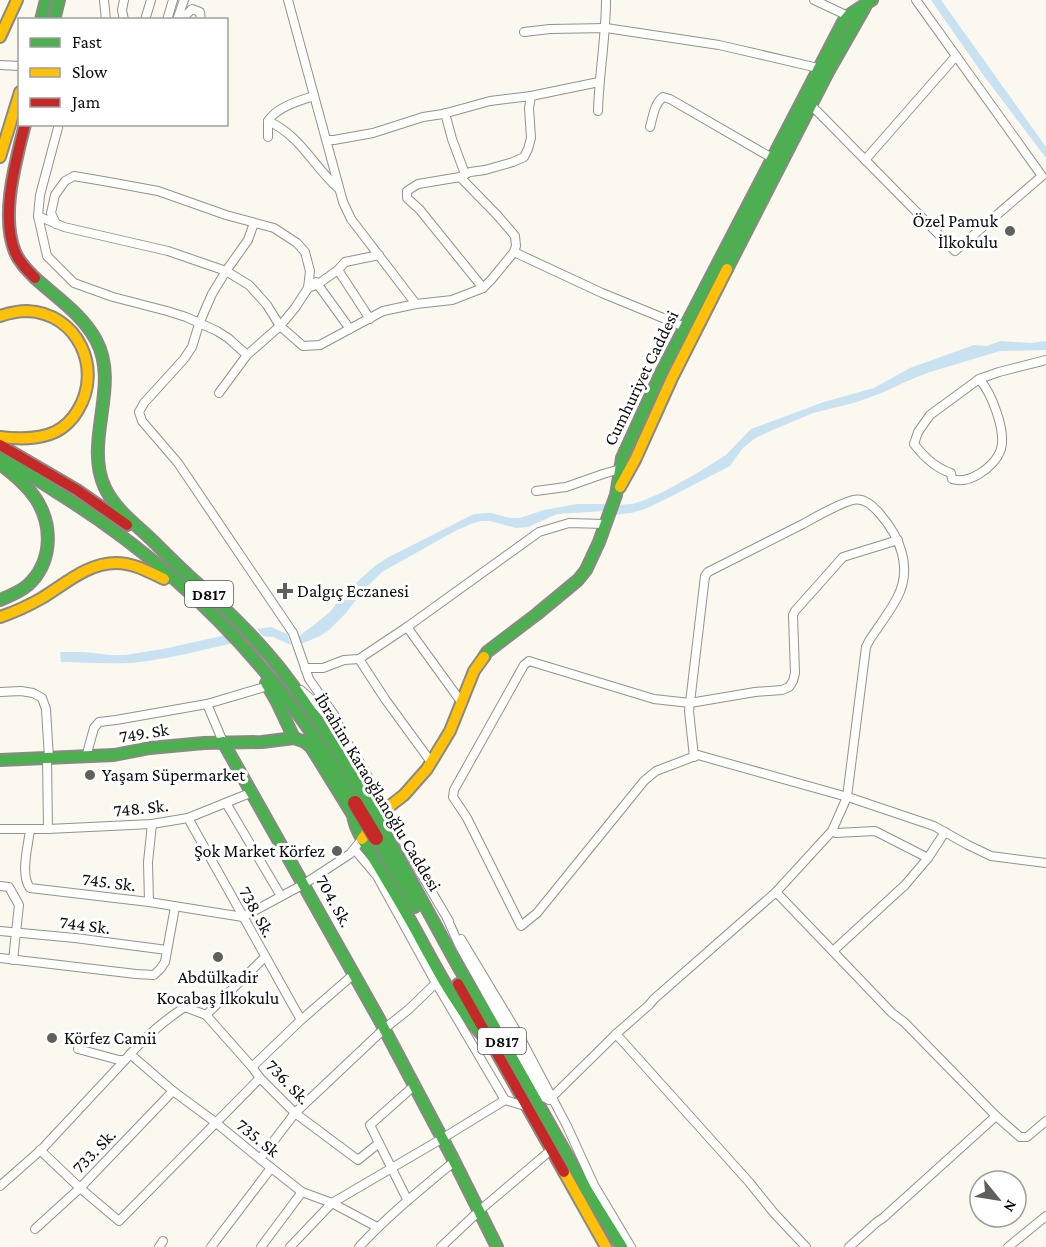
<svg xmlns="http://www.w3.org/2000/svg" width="1046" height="1247" viewBox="0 0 1046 1247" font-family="'Crimson Pro',serif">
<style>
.water{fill:#c8e2f2}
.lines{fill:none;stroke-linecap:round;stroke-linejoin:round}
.street-casing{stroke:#93928e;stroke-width:10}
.fast-casing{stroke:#8a8985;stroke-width:14}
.slow-casing{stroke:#8a8985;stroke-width:14}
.jam-casing{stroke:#8a8985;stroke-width:14}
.street{stroke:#fefefd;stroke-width:8}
.fast{stroke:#4caf50;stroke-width:10}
.slow{stroke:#ffc107;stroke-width:10}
.jam{stroke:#c62828;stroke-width:10}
.fast-bridge-casing{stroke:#80807c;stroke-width:16;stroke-linecap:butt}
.jam-bridge-casing{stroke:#80807c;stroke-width:16;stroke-linecap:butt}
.fast-bridge{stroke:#4caf50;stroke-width:14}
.jam-bridge{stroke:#c62828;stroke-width:14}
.poi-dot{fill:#5f5f5b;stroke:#fff;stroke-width:2}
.labels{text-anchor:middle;stroke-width:6;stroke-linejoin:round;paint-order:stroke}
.shield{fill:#fff;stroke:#555;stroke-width:1.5}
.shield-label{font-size:16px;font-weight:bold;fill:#0c0c0c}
.poi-label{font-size:18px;fill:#0c0c0c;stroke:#fff;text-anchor:start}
.street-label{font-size:18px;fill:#0c0c0c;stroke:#fff}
</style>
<rect width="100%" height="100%" fill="#faf8ef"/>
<!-- water -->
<g class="water">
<path d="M931,0H941L1046,147V158L984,76Z"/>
<path d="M1000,341L1031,343L1046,341V350L1000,351L927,373L905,382L884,392L857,402L813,413L768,432L754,439L742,449L730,466L668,498L645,509L631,513L613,515L617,505L632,504L642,501L663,492L694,475L726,455L751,429L824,402L874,388L910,368L924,363L974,345L987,346Z"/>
<path d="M577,504H607L605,511L557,514L528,527L516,528L490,521H481L471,524L455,531L382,572L363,591L346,613L329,630L320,636L301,644L298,637L329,613L347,591L376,565L387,558L474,514L491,513L510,518H520L544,510Z"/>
<path d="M271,627L287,634L291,645L273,637L263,636L257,629Z"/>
<path d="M226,635L233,643C203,650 172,658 141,662C114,665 87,662 61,662L60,652H84L110,655H125L163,649Z"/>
</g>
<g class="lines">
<defs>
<g id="street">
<path d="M104,0L106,20"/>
<path d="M288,0L343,202L351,219L416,304"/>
<path d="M814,0L848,16"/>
<path d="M124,20L122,10L124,0"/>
<path d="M145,20L151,0"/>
<path d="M167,20L173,0"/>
<path d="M177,20L184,0"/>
<path d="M181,20L192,9L200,12L201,20"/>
<path d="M524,32L550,29L606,28L719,45L818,68"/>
<path d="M0,65L20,66"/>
<path d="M314,96C298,101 277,107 268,121C301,136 313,166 338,188"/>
<path d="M811,105L955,251L1042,176L916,0"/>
<path d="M598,111C599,74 606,37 606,0"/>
<path d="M445,113L452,139L465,174"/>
<path d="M59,124L40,195L38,216L64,227L168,251L226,271L249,285L267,305L280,326L303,346L320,345L383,311L416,304L452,300L483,288L491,280L514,252L516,246L515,236L498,216L460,177"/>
<path d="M650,127C653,117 654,104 663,97L670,99L772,158"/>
<path d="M268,137V121"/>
<path d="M327,140H334L373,133L423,117L443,114L490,101L531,96"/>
<path d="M865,160L956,56"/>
<path d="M38,216L47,256L74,283L113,297L167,311L186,317L217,331L228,338L247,355"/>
<path d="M254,223L248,240L226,271L212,294L199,324L192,347L184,359L144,403L139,412L142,421L178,463L293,633L309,679L335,716L340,729"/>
<path d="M56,224L51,213L55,195L65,181L74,176L109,182L158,191L226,215L274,228L297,243L305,252L310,271L308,288L295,308L280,326L247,355L219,393"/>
<path d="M514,252L602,293L685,327"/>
<path d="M338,270L370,319"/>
<path d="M316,282L350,329"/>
<path d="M308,288L318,284L338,270L345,262L379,255"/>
<path d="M483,288L420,210L407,198V191L418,184L460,177L470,172L485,170L513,162L524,157L528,149L531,138L529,108L531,96L599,82"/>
<path d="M979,379C992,393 1006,431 1001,449C998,459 988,469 979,474C971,479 962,482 952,479L951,473C935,468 924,457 914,444L918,432L930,415L979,379L999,372L1046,360"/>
<path d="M536,491L566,487L603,474L620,469"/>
<path d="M898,540L843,557L795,611L793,615L795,673L793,681L789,687L782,690L755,692L690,703L654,699L529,661L524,665L454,790L453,797L467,818L521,926L537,913L644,781L656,771L698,755L851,798L934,826L968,845L991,856L1046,863"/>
<path d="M407,627L462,703"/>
<path d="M359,659L385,699L431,762"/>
<path d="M305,668H323L344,660L359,659L407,627L539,532L569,523L605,524"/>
<path d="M301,690C345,726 370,781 397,830C413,860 431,891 449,921"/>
<path d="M0,692L21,691L33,693L42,698L46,709L49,758"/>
<path d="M207,704L268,686"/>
<path d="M86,757L94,728L99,722L116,720L207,704L223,742"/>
<path d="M47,758L48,829"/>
<path d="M226,803L281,896"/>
<path d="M188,818L301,1020"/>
<path d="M0,829H48L152,824L188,818L250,793"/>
<path d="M30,830C28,846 20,875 30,888L149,902L243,917L304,884L350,854L362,839"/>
<path d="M832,831L836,833L875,831L928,858"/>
<path d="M355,850L377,876L436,983L505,1100L525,1106"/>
<path d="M0,886L9,887L19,905L13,960"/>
<path d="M776,892L892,1013L904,1022L996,1116L1020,1137H1027L1046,1121"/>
<path d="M149,902L148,862L152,824"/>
<path d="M447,918L459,945L545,1098L549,1100L616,1034L649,1005L654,999L776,892L832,831L847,797L866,647L869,641C878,627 889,613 897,598C913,568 900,537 880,514C873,506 864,497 853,500C838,504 817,516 803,524C771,540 740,556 708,572L705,576L689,711L694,757"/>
<path d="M0,931L75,938L167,950"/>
<path d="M461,939L520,1037L567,1126L594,1185L631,1247"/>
<path d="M833,951L905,885L928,858L945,832"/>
<path d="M0,958L136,974L154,975L161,968L165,962L175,907"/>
<path d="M206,1015L265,957"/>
<path d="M616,1034L749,1182L774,1213L806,1247"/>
<path d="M78,1049L119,1060H125C142,1040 163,1021 185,1007L206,1015L252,1067L260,1078L295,1113L358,1160L379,1143"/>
<path d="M130,1054L173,1091L215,1122L260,1159L302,1192L332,1203L377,1227"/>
<path d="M252,1067L301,1020L354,974"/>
<path d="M40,1150L80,1188L119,1221L260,1078"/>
<path d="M260,1159L295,1113L384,1029L408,1010L436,983"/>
<path d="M0,1186L42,1149L125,1060"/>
<path d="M407,1199L370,1125L415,1085"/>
<path d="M35,1229L80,1188L173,1091"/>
<path d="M159,1247L163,1241"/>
<path d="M211,1247L271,1168"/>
<path d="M261,1247L302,1192"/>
<path d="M290,1247L332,1203L443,1138L505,1100"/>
<path d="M359,1247C389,1215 421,1189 455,1161"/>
<path d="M441,1247L479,1211L551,1150"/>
<path d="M849,1247L877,1222L883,1218L996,1116"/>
<path d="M1008,1247L1046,1216"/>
</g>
<g id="fast">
<path d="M41,20L46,0"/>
<path d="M54,20L59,0"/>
<path d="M727,269L828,72L865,7"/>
<path d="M35,278C56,297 82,314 96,340C121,386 83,441 105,488C116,511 137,525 154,542C165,553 176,564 187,574"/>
<path d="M0,458C19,468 37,479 55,491C183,570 282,672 355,803"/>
<path d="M181,569C217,600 252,633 282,671C313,711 339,754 365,798"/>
<path d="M0,600C10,596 20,592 28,585C51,564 53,530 39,504C31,489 17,477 4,467"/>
<path d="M484,657L487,652L537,614L578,580L586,570L599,542L616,495L622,458L661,373L843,22L849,15L872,0"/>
<path d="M266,683L277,702L294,738"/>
<path d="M223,742L379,1019L451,1155L497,1247"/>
<path d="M0,760L114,755L150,748L204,743L262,742L294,738L305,742L311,747L353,815C355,830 365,843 372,856C383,874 393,891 403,908C429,952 449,999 484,1037"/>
<path d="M385,833L459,968L494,1026L589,1194L622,1247"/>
<path d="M376,838L415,907"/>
</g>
<g id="slow">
<path d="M0,37L17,0"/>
<path d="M0,157L20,92"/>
<path d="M0,316C9,313 18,311 27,311C78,313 103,369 78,410C73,419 64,428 55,432C38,440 18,439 0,437"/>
<path d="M620,487L635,460L672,378L727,269"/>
<path d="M0,617C15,612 28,606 42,598C65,584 88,563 116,563C134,563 149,572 164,579"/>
<path d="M362,839L386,809L404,795L427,769L450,731L474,671L484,657"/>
<path d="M564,1172L606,1247"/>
</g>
<g id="jam">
<path d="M25,124C16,161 0,215 15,252C19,262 27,270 35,278"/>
<path d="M0,445L77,490L127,525"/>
<path d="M458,984L564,1172"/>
</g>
</defs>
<!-- street casing -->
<use href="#street" class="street-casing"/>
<!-- fast casing -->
<use href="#fast" class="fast-casing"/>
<!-- slow casing -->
<use href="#slow" class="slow-casing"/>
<!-- jam casing -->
<use href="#jam" class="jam-casing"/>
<!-- street -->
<use href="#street" class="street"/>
<!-- fast -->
<use href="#fast" class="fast"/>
<!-- slow -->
<use href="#slow" class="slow"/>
<!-- jam -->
<use href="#jam" class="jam"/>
<defs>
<path id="fast-bridge" d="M365,798L385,833"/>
<path id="jam-bridge" d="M355,803L376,838"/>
</defs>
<!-- fast-bridge casing -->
<use href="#fast-bridge" class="fast-bridge-casing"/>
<!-- jam-bridge casing -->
<use href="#jam-bridge" class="jam-bridge-casing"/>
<!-- fast-bridge -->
<use href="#fast-bridge" class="fast-bridge"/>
<!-- jam-bridge -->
<use href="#jam-bridge" class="jam-bridge"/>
</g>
<!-- markers -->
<g class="poi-dot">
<circle cx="1010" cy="231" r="6"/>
<path d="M282 582h6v6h6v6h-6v6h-6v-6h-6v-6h6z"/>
<circle cx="90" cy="775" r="6"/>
<circle cx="337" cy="851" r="6"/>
<circle cx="218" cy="957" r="6"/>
<circle cx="52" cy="1038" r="6"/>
</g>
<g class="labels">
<!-- shield labels -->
<g class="shield">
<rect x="185" y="581" width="48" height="26" rx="4.5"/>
<rect x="478" y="1028" width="48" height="26" rx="4.5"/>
</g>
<g class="shield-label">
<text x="209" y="600">D817</text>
<text x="502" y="1047">D817</text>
</g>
<!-- poi labels -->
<g class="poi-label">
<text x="998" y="227" text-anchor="end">Özel Pamuk<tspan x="998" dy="21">İlkokulu</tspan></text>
<text x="297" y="597">Dalgıç Eczanesi</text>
<text x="102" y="781">Yaşam Süpermarket</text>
<text x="325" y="857" text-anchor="end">Şok Market Körfez</text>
<text x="218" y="983" text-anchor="middle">Abdülkadir<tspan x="218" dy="21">Kocabaş İlkokulu</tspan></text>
<text x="64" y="1044">Körfez Camii</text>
</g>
<!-- street labels -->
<g class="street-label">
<text transform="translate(641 378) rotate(-64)" y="6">Cumhuriyet Caddesi</text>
<text transform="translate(144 733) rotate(-9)" y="6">749. Sk</text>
<text transform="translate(378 792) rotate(59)" y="6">İbrahim Karaoğlanoğlu Caddesi</text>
<text transform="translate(141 808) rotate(-6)" y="6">748. Sk.</text>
<text transform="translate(109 882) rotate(7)" y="6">745. Sk.</text>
<text transform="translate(334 901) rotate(61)" y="6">704. Sk.</text>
<text transform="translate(257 912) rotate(61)" y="6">738. Sk.</text>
<text transform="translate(85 925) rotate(7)" y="6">744 Sk.</text>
<text transform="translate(288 1082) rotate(46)" y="6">736. Sk.</text>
<text transform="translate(258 1138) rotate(39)" y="6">735. Sk</text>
<text transform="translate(94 1151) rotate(-46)" y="6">733. Sk.</text>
</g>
</g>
<!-- legend -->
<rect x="18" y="18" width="210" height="108" fill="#ffffff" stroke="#9e9e9e" stroke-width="1.5"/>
<rect x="30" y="38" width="30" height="9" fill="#4caf50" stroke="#9e9e9e" stroke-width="1.5"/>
<text x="72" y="48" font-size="18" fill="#0c0c0c">Fast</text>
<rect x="30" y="68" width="30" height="9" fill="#ffc107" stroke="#9e9e9e" stroke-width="1.5"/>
<text x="72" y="78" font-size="18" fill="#0c0c0c">Slow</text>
<rect x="30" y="98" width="30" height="9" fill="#c62828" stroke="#9e9e9e" stroke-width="1.5"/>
<text x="72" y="108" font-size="18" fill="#0c0c0c">Jam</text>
<!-- north arrow -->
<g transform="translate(998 1199) rotate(120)"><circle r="28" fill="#ffffff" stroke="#9e9e9e" stroke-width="1.5"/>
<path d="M0-4.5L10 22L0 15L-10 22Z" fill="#5f5f5b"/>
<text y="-9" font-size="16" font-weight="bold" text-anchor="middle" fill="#0c0c0c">N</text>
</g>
</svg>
